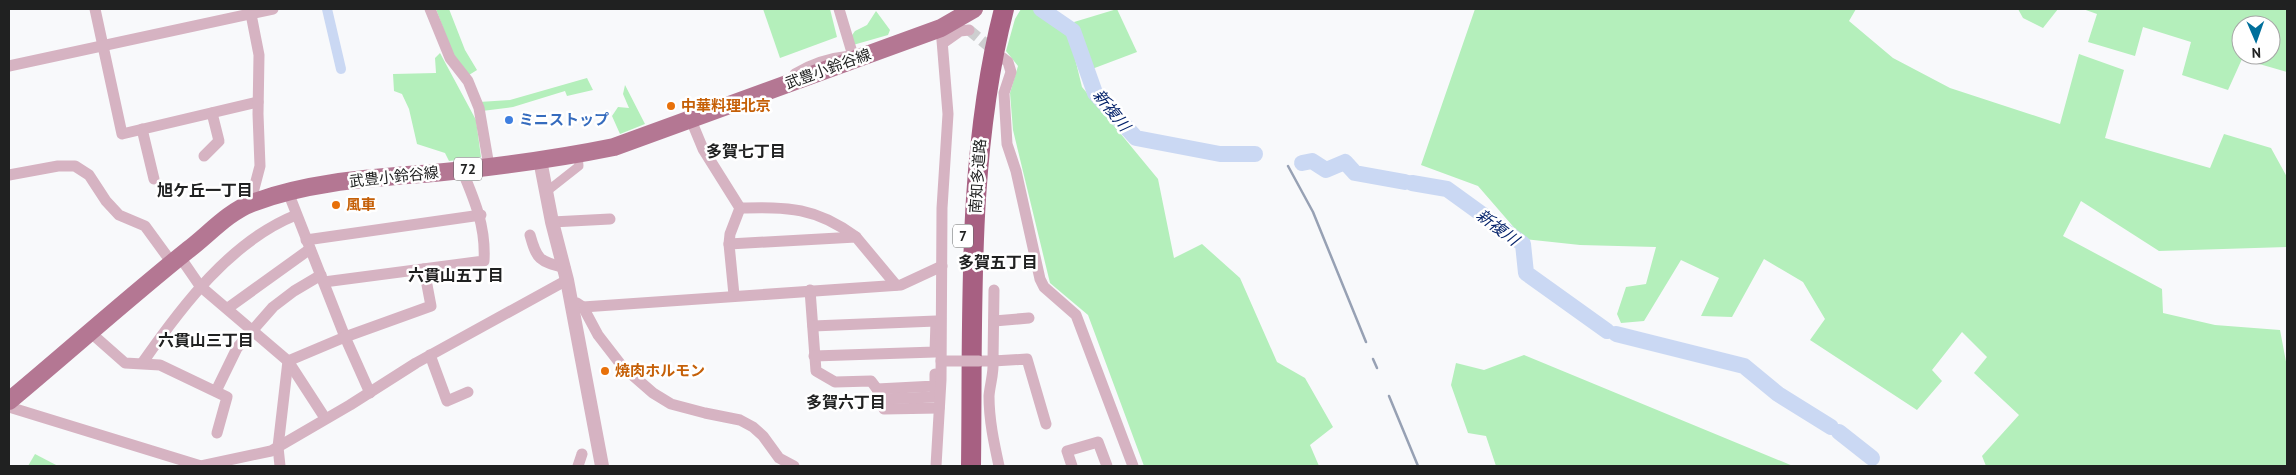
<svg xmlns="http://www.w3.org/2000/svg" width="2296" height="475" viewBox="0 0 2296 475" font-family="'PT Sans','Noto Sans JP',sans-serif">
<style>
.green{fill:#b4efbb;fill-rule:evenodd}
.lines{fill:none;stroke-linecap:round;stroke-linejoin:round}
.stream{stroke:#97a1b4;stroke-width:2.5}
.canal{stroke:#cad8f3;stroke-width:10}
.river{stroke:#cad8f3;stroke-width:16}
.minor-tunnel{stroke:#cdcecf;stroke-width:11;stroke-dasharray:11 5.5;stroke-linecap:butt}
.pedestrian{stroke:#d6b3c2;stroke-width:9}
.minor{stroke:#d6b3c2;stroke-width:11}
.tertiary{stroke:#d6b3c2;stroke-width:14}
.primary{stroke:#b47793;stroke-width:18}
.motorway{stroke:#a76082;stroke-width:20}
.minor-bridge{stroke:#d6b3c2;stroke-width:11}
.food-dot{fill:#e8710a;stroke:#fff;stroke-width:2}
.shop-dot{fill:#3f7fe0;stroke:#fff;stroke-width:2}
.labels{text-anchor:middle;stroke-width:5;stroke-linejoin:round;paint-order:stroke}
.shield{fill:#fff;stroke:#636464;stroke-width:1}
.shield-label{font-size:14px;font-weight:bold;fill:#202121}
.street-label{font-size:15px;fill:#202121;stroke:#fff}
.food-label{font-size:15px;font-weight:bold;fill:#c56008;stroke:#fff;text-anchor:start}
.shop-label{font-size:15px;font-weight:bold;fill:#366cbe;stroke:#fff;text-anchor:start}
.water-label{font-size:16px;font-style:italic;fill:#05236b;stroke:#fff}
.neighbourhood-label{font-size:16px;font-weight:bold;fill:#202121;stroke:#fff}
</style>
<rect width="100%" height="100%" fill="#f8f9fb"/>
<!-- green -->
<g class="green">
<path d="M436,9H449L465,50L477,70L469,75L454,57Z"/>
<path d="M763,9H830L837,37L780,58Z"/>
<path d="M1021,9H1034L1069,34L1082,87L1158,179L1174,258L1202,244L1240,278L1277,362L1305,378L1333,427L1310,445L1319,466H1144L1088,315L1050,283L1013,130L1010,93L1018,66L1006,51L1015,19Z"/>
<path d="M1117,9L1137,52L1092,69L1074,22Z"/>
<path d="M1475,9H1856L1849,21L1893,58L1950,88L2060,124L2079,54L2124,70L2105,138L2210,168L2224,134L2271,148L2287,177V247L2159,251L2081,201L2063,236L2162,289L2163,313L2215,325L2280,330L2287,367V466H1986L1982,456L2019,415L1974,373L1987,357L1962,332L1932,370L1942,381L1917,410L1810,340L1825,319L1803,282L1764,259L1732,317L1701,316L1719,278L1681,260L1644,321L1621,323L1617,314L1626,287L1646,284L1656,247L1580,245L1524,239L1478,186L1421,165Z"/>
<path d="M2018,9H2058L2043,28L2023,18Z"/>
<path d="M2083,9H2287V72L2242,59L2228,90L2182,75L2191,42L2143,27L2135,56L2088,42L2097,14ZM2241,25H2271V55H2241Z"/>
<path d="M876,11L890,30L888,35L853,45L850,38L855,31L867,25Z"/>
<path d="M440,53L476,120L481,157L449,161L445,153L417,144L409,109L402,94L394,91L393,74L436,73L435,58Z"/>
<path d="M587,78L593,90L567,96L565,91L513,107L482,111L479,102L510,100Z"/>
<path d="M625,85L645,124L620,134L612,116L618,107L629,108L623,94Z"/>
<path d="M1524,355L1793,466H1496L1486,436L1468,433L1451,385L1456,363L1484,370Z"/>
<path d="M35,454L58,466H28Z"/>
</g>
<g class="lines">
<!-- stream -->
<g class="stream">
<path d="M1288,166L1313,212L1366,342"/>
<path d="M1373,359L1377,368"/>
<path d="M1389,396L1418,466"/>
</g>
<!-- canal -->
<path class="canal" d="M327,9L341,69"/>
<!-- river -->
<g class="river">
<path d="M1041,9L1073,31L1095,93L1136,138L1220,154H1255"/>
<path d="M1302,163L1312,161L1326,170L1345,162L1355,173L1405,182"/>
<path d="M1412,183L1447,189L1523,244L1526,273L1607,331"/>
<path d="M1616,334L1744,366L1778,394L1831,427"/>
<path d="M1839,432L1872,458"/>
</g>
<!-- minor-tunnel -->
<path class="minor-tunnel" d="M969,30L998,54"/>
<!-- pedestrian -->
<path class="pedestrian" d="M546,192L579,166L578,154"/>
<!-- minor -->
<g class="minor">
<path d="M95,9L122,134L258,102"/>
<path d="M250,9L259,55L258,114L260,166L250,204"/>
<path d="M430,9L450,58L468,81L479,108L489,166"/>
<path d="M839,9L854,59"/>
<path d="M943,43L960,31L969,30"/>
<path d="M1003,58L1008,62L1011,72L1004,93L1007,144L1016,171L1040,279L1044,287L1076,315L1133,466"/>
<path d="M9,66L273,9"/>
<path d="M795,74C813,63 830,58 850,56"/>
<path d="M691,120L703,149L740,208L730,234L729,244"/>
<path d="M142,129L154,179"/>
<path d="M204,156L219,141L212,113"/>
<path d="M9,175L58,166H75L89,175L106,201L119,215L145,226L172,263"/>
<path d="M288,192L345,337L370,393"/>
<path d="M740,208C788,207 816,207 856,237"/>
<path d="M552,222L610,219"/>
<path d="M530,235C537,260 539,261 565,268"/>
<path d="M306,240L481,215"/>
<path d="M180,257L200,286L288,361L325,418"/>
<path d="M324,282L484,261C486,227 475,201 462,170"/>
<path d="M810,290L816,371L835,382L871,381L877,389L884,409L939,408"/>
<path d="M994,290L993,361L1027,359L1046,424"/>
<path d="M734,295L729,244L856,237L896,285"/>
<path d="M577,303L583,307L598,335L622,366L653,393L671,404L705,413L740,420L753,427L763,436L779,458L794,466"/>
<path d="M583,307L901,285L942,266"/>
<path d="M228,308L310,249"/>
<path d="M994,321L1029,318"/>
<path d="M813,326L936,321L935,352L814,356"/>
<path d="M91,333L125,363L160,365L227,397L217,433"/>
<path d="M430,355L447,401L468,392"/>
<path d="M979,361H993C994,373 990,384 989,396C989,420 994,443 999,466"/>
<path d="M143,362C182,306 231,241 296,215"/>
<path d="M877,389L935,386V374"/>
<path d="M216,391L237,348L273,307L294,291L321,275"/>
<path d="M881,399L935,397V386"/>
<path d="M9,407L201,466L271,451L350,405L416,363L567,280"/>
<path d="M280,466L278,447L288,361L345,337L431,306L424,269"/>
<path d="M578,466L582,454"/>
<path d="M936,466L941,380L942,208L948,114L941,28"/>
<path d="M1072,466L1067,451L1098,442L1107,466"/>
</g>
<!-- tertiary -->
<path class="tertiary" d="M540,160L552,222L567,280L602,466"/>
<!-- primary -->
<path class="primary" d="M9,401C69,351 127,299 188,250C208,235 228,212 252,203C309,181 374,178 434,173C495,167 555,159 614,147L941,28L974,9"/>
<!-- motorway -->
<path class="motorway" d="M971,466C973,314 966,157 1004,9"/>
<!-- minor-bridge -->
<path class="minor-bridge" d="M941,361H979"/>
</g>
<!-- markers -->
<g class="food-dot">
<circle cx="671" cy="106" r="5"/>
<circle cx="336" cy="205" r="5"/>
<circle cx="605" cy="371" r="5"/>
</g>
<circle class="shop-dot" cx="509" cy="120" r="5"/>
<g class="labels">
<!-- shield labels -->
<g class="shield">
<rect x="454" y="157.5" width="28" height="23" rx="4"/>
<rect x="953" y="224.5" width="20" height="23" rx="4"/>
</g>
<g class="shield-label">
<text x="468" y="174">72</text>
<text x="963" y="241">7</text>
</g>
<!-- street labels -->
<g class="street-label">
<text transform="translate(828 69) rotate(-20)" y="5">武豊小鈴谷線</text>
<text transform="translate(978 176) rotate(-86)" y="5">南知多道路</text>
<text transform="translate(394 177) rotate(-6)" y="5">武豊小鈴谷線</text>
</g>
<!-- food labels -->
<g class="food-label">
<text x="681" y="111">中華料理北京</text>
<text x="346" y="210">風車</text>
<text x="615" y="376">焼肉ホルモン</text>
</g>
<!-- shop labels -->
<g class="shop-label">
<text x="519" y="125">ミニストップ</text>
</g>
<!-- water labels -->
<g class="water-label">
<text transform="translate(1112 110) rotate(51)" y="6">新複川</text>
<text transform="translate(1498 227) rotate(37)" y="6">新複川</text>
</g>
<!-- neighbourhood labels -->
<g class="neighbourhood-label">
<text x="746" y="157">多賀七丁目</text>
<text x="205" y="196">旭ケ丘一丁目</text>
<text x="998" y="268">多賀五丁目</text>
<text x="456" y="281">六貫山五丁目</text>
<text x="206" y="346">六貫山三丁目</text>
<text x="846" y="408">多賀六丁目</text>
</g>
</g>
<!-- border -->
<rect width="2296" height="475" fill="none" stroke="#202121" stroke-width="20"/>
<!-- north arrow -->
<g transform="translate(2256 40) rotate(178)"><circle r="24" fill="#ffffff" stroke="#a6a6a6"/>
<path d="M0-4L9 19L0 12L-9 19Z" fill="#006f9b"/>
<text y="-8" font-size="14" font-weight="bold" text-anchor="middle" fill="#202121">N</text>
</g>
</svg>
